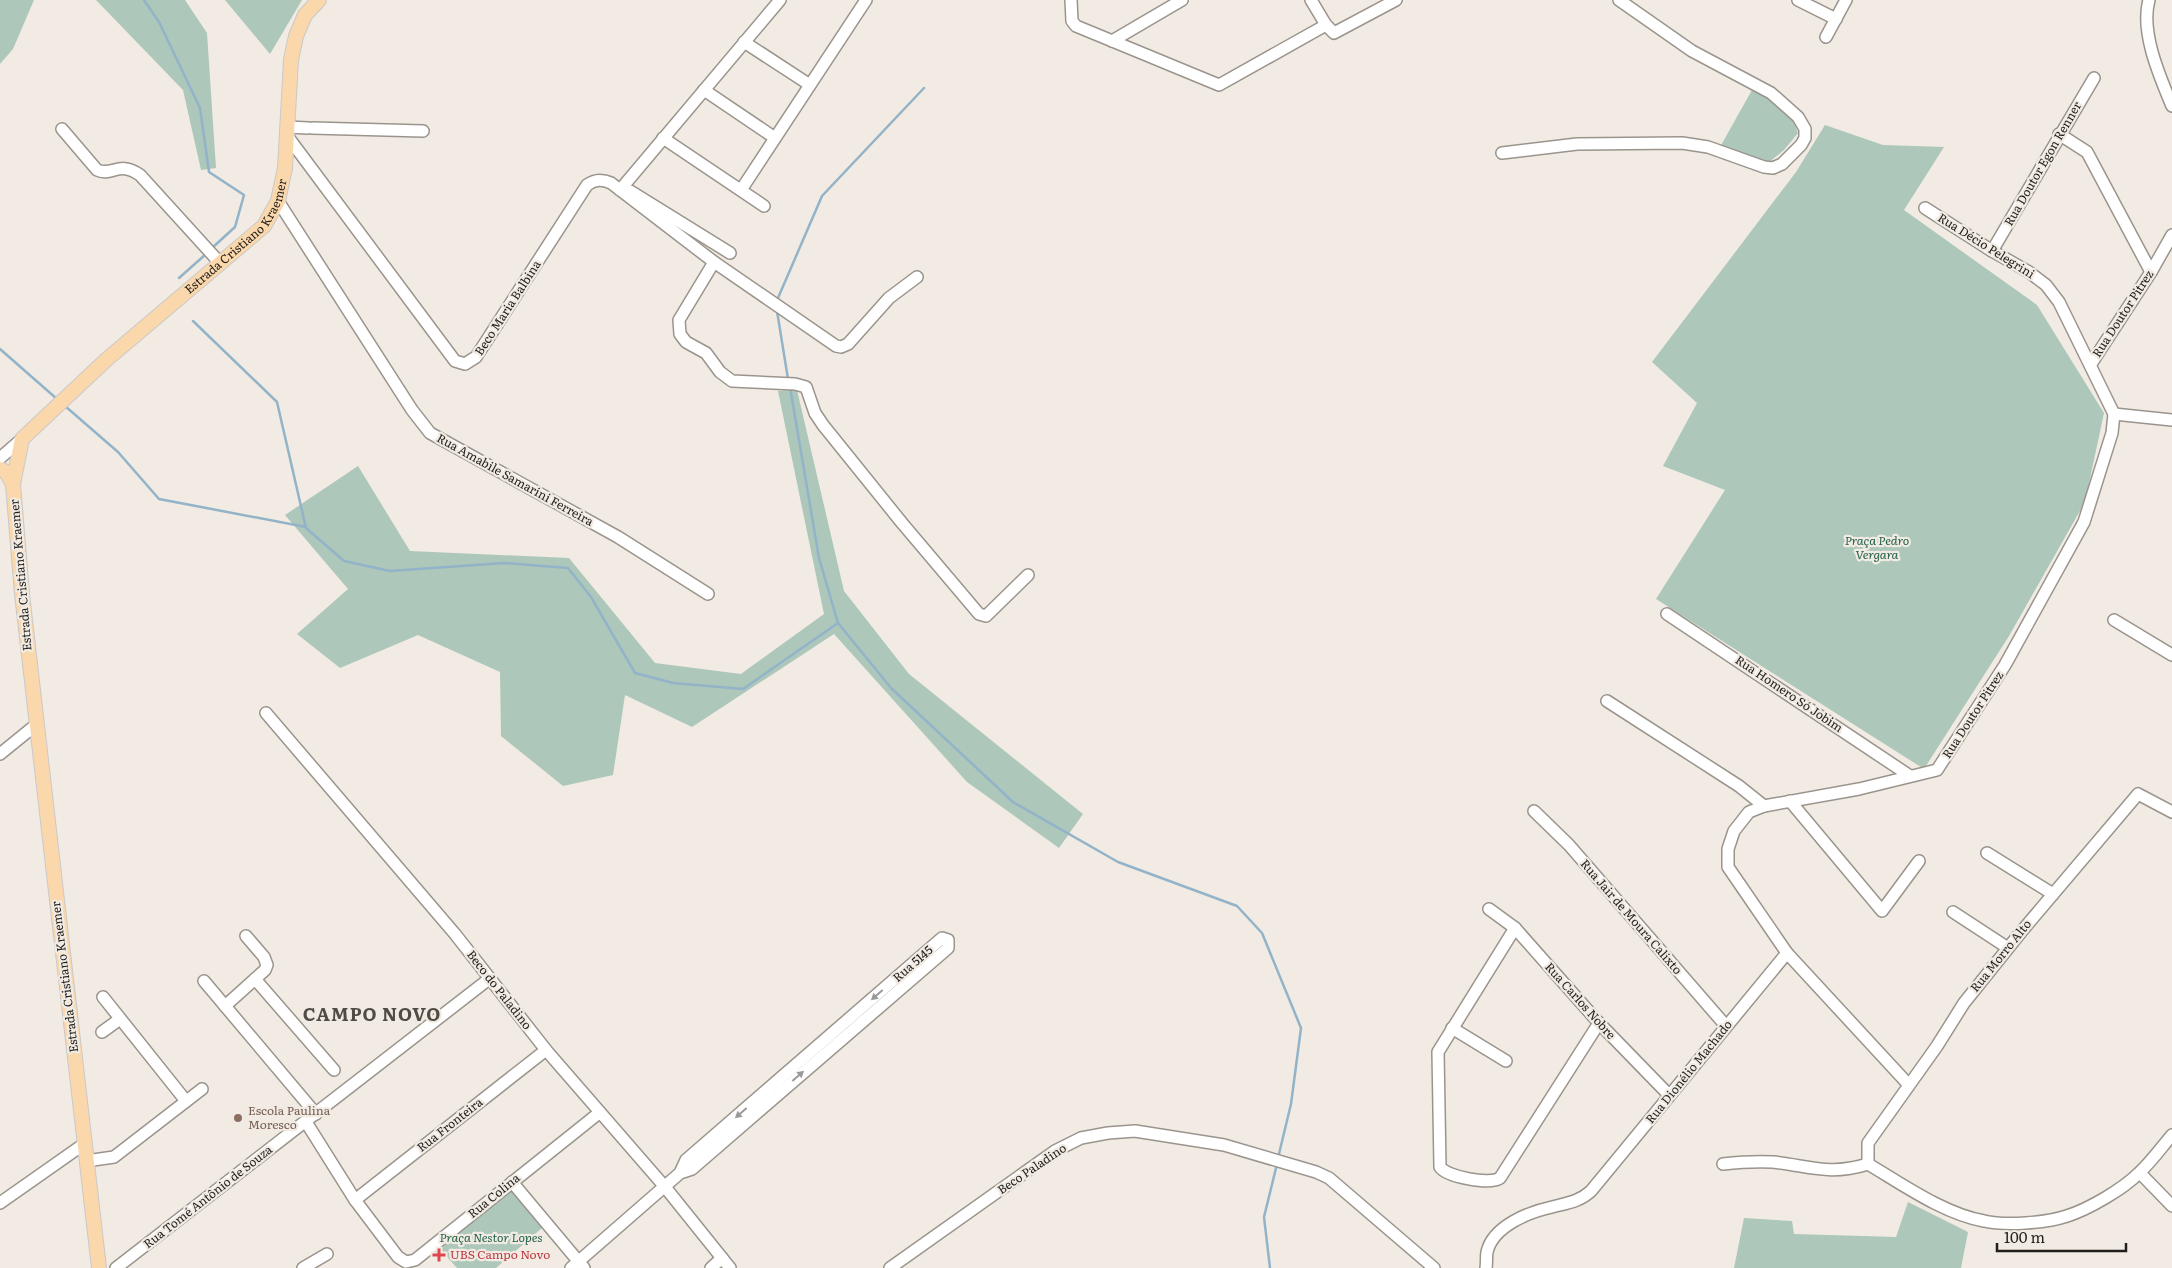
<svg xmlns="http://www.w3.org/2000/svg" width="2172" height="1268" viewBox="0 0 2172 1268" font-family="Literata,serif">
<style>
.green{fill:#adc7ba}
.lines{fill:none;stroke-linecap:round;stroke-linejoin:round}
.stream{stroke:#93b3c9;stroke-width:2.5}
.minor-casing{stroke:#9a948d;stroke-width:14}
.major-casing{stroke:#cac9c9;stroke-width:16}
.minor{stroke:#fff;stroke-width:11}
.major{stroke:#fbd7ac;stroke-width:14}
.oneway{fill:#9b9a99}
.education-dot{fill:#8d6e63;stroke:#f1ebe3;stroke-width:2}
.health-dot{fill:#e0444e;stroke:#f1ebe3;stroke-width:2}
.labels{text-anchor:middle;stroke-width:4.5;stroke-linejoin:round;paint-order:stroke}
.street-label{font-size:12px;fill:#211f1c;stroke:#f1ebe3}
.park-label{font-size:12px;font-style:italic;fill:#25634a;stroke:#f1ebe3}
.education-label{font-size:12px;fill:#785e54;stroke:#f1ebe3;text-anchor:start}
.health-label{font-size:12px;fill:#be3a42;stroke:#f1ebe3;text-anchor:start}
.district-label{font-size:18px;font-weight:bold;letter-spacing:1px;fill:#504b44;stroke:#f1ebe3}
</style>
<rect width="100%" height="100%" fill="#f1ebe3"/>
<!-- green -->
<g class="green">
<path d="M0,0H34L13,49L0,64Z"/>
<path d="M96,0H185L207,33L216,168L201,170L183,90Z"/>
<path d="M225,0H302L270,54Z"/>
<path d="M1752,90L1769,98L1792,117L1798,133L1784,150L1768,163L1720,147Z"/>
<path d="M1825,125L1883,145L1944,147L1904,210L2037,305L2104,413L2085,502L2009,636L1924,769L1656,599L1725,490L1663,466L1697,403L1652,362L1796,172Z"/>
<path d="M797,390L844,591L909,674L1083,814L1059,848L967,782L834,634L692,727L625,695L613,775L563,786L501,736L500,672L418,635L340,668L297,634L348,589L285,515L358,466L410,551L569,558L655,663L741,674L824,614L778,391Z"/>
<path d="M509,1189L542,1228L496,1268H457L440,1249Z"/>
<path d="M1908,1202L1968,1232L1961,1268H1734L1744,1218L1792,1221L1794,1234L1896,1237Z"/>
</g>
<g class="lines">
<!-- stream -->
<g class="stream">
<path d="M144,0L159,22L200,108L209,172L244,195L235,227L212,248"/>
<path d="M179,278L206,254"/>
<path d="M778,298L822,196L924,88"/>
<path d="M777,311L788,379"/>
<path d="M193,321L277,402L306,528L344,561L390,571L504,563L568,568L591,597L635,673L673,683L743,689L838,623"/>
<path d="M0,349L57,399"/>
<path d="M790,387L819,558L838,623L891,688L1013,802L1118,862L1237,906L1262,933L1301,1028L1291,1104L1278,1158"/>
<path d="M65,406L118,452L159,499L306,527"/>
<path d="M1270,1268L1264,1217L1277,1164"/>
</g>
<defs>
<g id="minor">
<path d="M1071,0L1072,21L1076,26L1219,85L1326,25"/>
<path d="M1311,0L1326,25L1334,33L1396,0"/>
<path d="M1798,0L1836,19"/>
<path d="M2149,0C2140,32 2160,77 2172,106"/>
<path d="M1826,37L1846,0"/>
<path d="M1112,41L1182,0"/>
<path d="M744,42L810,85"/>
<path d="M704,90L775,138"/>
<path d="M288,127L308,128"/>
<path d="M312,128L423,131"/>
<path d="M62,129L97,170C112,177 119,160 140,175L220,263"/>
<path d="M2059,134L2087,152L2151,272"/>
<path d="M288,137L455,361L465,364L476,357L587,185C595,179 602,179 611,183L714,262L836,346L841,347L848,344L889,298L917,277"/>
<path d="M663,138L764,206"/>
<path d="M1502,153L1577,144L1682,143L1708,147L1764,167L1773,168L1782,164L1801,145L1805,138V129L1798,117L1771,93L1692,51L1619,0"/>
<path d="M620,190L780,0"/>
<path d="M741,190L866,0"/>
<path d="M630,191L730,253"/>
<path d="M278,201L412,410L430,433L618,537L708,594"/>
<path d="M1992,251L2094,78"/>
<path d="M714,262L679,320L680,334L686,342L706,353L720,372L732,381L795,384L806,387L815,413L823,425L902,523L979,614L986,616L1028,575"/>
<path d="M2091,364L2151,272L2172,235"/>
<path d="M2114,414L2172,420"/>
<path d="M0,458L22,439"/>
<path d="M1667,614L1910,776"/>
<path d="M2114,620L2172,655"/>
<path d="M1607,701L1739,786L1764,806"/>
<path d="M266,713L455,934L546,1050L665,1187L730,1268"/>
<path d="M0,754L37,724"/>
<path d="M1790,801L1882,911L1919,861"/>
<path d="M1534,811L1569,845L1726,1026"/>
<path d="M1987,853L2053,894"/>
<path d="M1489,909L1515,928L1599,1023L1669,1095"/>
<path d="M1953,912L2008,948"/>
<path d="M1515,928L1438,1052L1440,1167C1447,1177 1490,1185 1500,1178L1599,1023"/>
<path d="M255,979L334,1070"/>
<path d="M204,981L316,1114"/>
<path d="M103,997L186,1101"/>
<path d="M225,1006L265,970L267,965L264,957L246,936"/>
<path d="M1452,1028L1506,1061"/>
<path d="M102,1032L120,1019"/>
<path d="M1908,1084L1787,953L1728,867V849L1734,831L1749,812L1764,806L1859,789L1937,770L2005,665L2084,522L2112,433L2114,414L2059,302L2046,285L2029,272L1992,251L1925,208"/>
<path d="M306,1122L355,1200L398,1257L406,1262L415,1260L599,1113"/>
<path d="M86,1161L114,1157L202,1089"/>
<path d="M1723,1164C1740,1162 1756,1161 1773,1162C1810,1166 1829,1176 1868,1164C1902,1184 1944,1214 1984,1221C2006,1226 2046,1223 2067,1216C2089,1209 2123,1189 2139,1173C2151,1162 2161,1148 2172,1135"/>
<path d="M1868,1164V1143L1937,1046L1964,1003L2021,932L2138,794L2172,812"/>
<path d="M2140,1173L2172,1206"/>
<path d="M512,1182L584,1268"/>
<path d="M355,1200L546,1050"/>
<path d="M0,1203L84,1144"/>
<path d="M116,1268L489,979"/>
<path d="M303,1268L327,1254"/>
<path d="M571,1268L680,1173L686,1160L942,938L948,940V948L692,1169L680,1173"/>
<path d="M711,1268L722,1258"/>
<path d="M890,1268L1055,1151L1081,1138L1108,1133L1135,1131L1224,1145L1316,1172L1329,1178L1434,1268"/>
<path d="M1486,1268C1487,1263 1486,1257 1487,1252C1493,1226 1529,1212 1552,1207C1567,1203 1579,1202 1591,1191L1787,953"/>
</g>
<g id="major">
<path d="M0,469L6,472L13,484"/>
<path id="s1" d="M99,1268L22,594L13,484L22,439L106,360L264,226L278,201L285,168L291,60L296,36L305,15L319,0"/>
</g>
</defs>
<!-- minor casing -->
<use href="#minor" class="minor-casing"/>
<!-- major casing -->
<use href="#major" class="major-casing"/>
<!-- minor -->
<use href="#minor" class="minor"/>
<!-- major -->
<use href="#major" class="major"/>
</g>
<!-- one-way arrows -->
<defs><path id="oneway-solid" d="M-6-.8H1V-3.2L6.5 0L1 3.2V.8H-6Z" transform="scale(1.25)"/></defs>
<g class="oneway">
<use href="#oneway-solid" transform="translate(877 995) rotate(139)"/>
<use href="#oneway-solid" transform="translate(798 1076) rotate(-41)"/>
<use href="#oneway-solid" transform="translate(741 1113) rotate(139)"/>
</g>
<!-- markers -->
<circle class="education-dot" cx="238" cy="1118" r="5"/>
<path class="health-dot" d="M436.5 1247.5h5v5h5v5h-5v5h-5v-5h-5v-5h5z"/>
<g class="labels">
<!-- street labels -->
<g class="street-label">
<text transform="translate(2043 164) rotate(-60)" y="4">Rua Doutor Egon Renner</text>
<text dy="4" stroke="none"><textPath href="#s1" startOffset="1132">Estrada Cristiano Kraemer</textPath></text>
<text transform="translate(1986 246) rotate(32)" y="4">Rua Décio Pelegrini</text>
<text transform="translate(508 308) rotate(-57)" y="4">Beco Maria Balbina</text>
<text transform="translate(2123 314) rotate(-57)" y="4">Rua Doutor Pitrez</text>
<text transform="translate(515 480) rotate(29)" y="4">Rua Amabile Samarini Ferreira</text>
<text transform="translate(21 575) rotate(-95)" y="4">Estrada Cristiano Kraemer</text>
<text transform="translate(1789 694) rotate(34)" y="4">Rua Homero Só Jobim</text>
<text transform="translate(1973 715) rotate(-57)" y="4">Rua Doutor Pitrez</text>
<text transform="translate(1631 917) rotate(49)" y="4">Rua Jair de Moura Calixto</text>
<text transform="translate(2001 956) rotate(-51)" y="4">Rua Morro Alto</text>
<text transform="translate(913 964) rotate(-41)" y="4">Rua 5145</text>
<text transform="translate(65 977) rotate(-97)" y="4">Estrada Cristiano Kraemer</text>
<text transform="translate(499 990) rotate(52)" y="4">Beco do Paladino</text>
<text transform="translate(1580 1001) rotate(48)" y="4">Rua Carlos Nobre</text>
<text transform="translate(1689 1072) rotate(-51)" y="4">Rua Dionélio Machado</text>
<text transform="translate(450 1125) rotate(-38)" y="4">Rua Fronteira</text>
<text transform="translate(1032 1169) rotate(-34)" y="4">Beco Paladino</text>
<text transform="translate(494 1196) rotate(-39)" y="4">Rua Colina</text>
<text transform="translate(208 1197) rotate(-38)" y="4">Rua Tomé Antônio de Souza</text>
</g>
<!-- park labels -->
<g class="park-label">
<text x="1877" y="545">Praça Pedro<tspan x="1877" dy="14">Vergara</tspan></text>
<text x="491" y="1242">Praça Nestor Lopes</text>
</g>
<!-- education labels -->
<g class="education-label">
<text x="248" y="1115">Escola Paulina<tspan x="248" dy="14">Moresco</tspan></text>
</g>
<!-- health labels -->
<g class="health-label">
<text x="450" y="1259">UBS Campo Novo</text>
</g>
<!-- district labels -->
<g class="district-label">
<text x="372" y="1021">CAMPO NOVO</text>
</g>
</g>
<!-- scale -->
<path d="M1997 1243v8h129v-8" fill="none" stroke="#211f1c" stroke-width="2.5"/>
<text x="2004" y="1243" font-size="15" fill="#211f1c" stroke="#f1ebe3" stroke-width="4" paint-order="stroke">100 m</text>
</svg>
